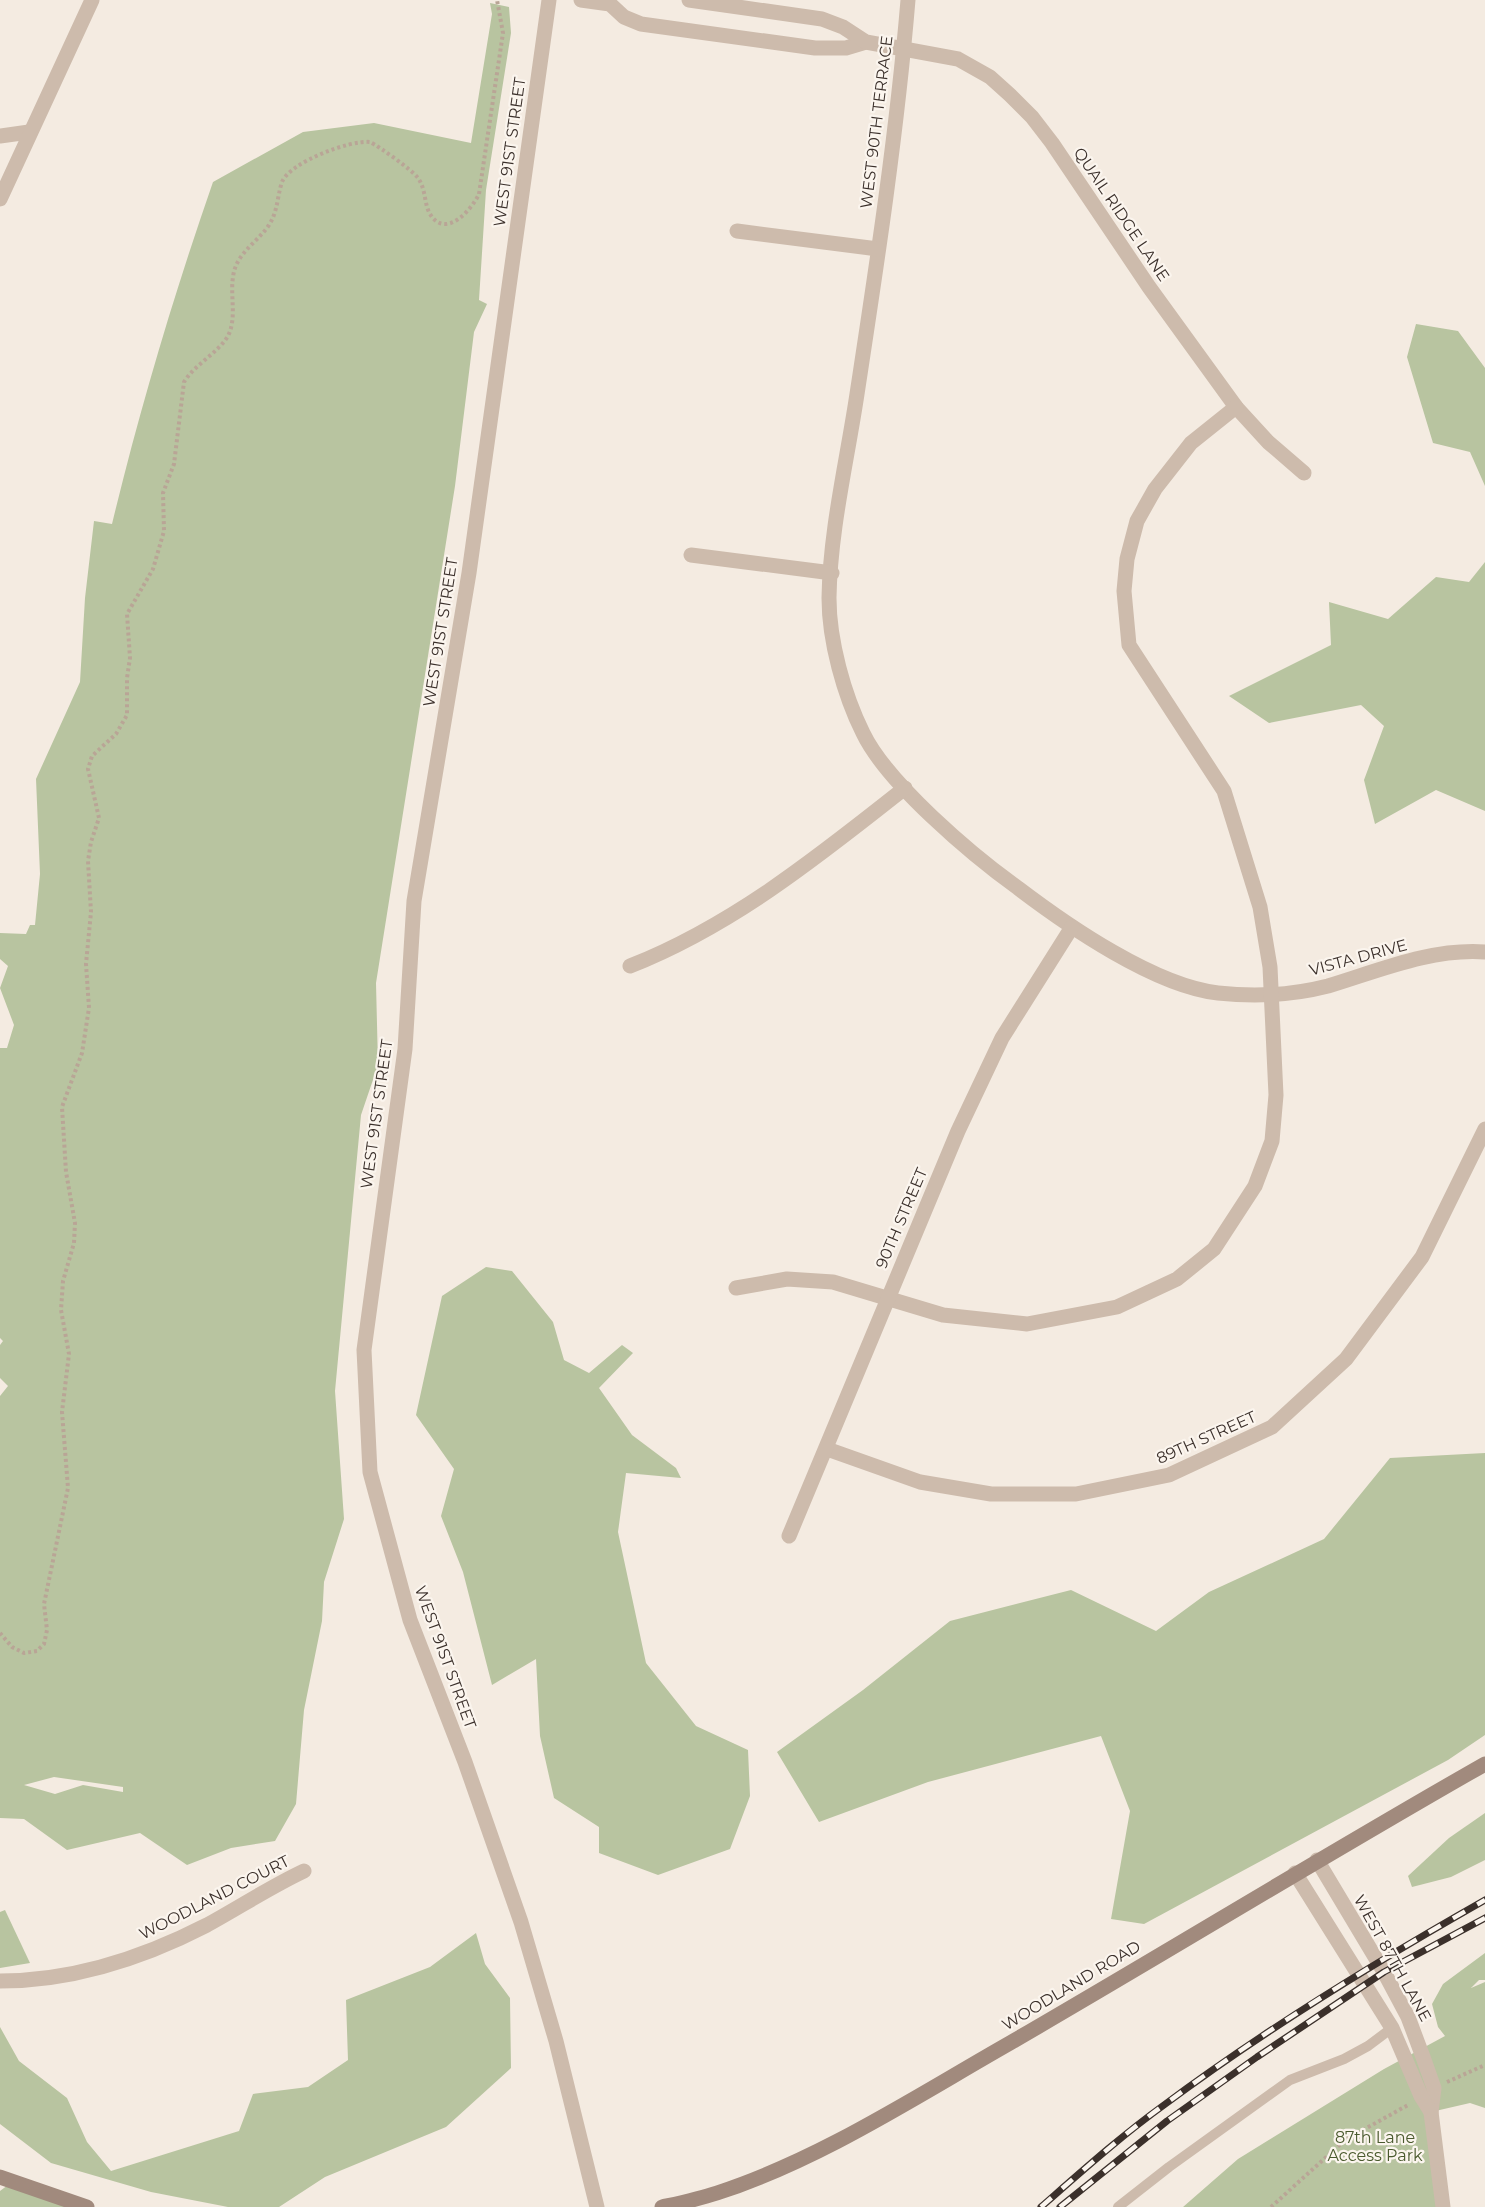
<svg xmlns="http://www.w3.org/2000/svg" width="1485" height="2207" viewBox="0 0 1485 2207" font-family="Montserrat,sans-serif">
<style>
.green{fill:#b8c4a0;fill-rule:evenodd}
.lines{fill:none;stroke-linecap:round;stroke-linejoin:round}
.path{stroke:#b9a596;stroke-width:4;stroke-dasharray:3 3;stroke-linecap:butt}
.lane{stroke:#cdbbac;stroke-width:10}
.street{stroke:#cdbbac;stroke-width:15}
.secondary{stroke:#a18a7d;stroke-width:15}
.rail-casing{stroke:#3b302b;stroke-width:7}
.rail{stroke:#fbf5ee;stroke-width:4.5;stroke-dasharray:14;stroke-linecap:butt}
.labels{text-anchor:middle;stroke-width:4.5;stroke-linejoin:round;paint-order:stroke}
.street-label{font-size:16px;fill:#3b302b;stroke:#fbf5ee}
.park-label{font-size:16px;fill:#4a5a2e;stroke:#fbf5ee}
</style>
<rect width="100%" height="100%" fill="#f4ebe1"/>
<!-- green -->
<g class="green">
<path d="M490,3L509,7L511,33L486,190L479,300L487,304L474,332L455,486L376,983L378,1065L361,1115L335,1391L344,1519L324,1582L322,1621L304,1710L296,1804L275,1841L231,1848L187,1865L140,1833L67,1850L24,1819L0,1818V1396L8,1386L0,1378V1345L3,1341L0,1338V1048H7L14,1025L0,988L8,966L0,959V933L26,934L30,925H35L40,874L36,779L80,682L85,598L94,521L112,524C140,408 174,294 213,182L303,132L374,123L471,143L492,14ZM54,1777L123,1787V1792L83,1785L55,1794L24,1785Z"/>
<path d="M1416,324L1458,331L1485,368V486L1470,452L1433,443L1407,357Z"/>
<path d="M1485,562V811L1436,790L1375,824L1364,780L1384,726L1361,705L1269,723L1229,696L1331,645L1329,602L1388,619L1436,577L1469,582Z"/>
<path d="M486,1267L512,1271L553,1322L564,1360L589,1373L622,1345L633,1353L599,1388L632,1435L676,1468L681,1478L626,1473L618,1532L646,1663L696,1726L748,1750L750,1796L730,1849L658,1875L599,1853V1827L554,1798L540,1736L536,1659L492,1685L463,1572L441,1516L454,1469L416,1415L442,1296Z"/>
<path d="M1485,1453V1735L1448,1760L1144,1924L1111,1919L1130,1811L1101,1736L928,1782L819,1822L777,1752L863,1690L950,1621L1071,1590L1156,1631L1209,1592L1324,1539L1390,1458Z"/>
<path d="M1485,1813V1860L1451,1877L1412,1887L1408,1876L1449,1838Z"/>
<path d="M5,1910L30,1963L0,1968V1912Z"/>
<path d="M476,1933L485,1964L510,1998L511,2068L446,2127L325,2177L279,2207H228L151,2192L51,2163L0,2124V2027L19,2061L67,2098L87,2142L111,2171L239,2131L253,2094L308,2087L348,2060L346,2000L430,1967Z"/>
<path d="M1485,1953V1980H1479L1471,1988L1485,1982V2108L1470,2103L1431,2112L1443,2207H1183L1238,2159L1384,2069L1445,2036L1438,2027L1432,2004L1443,1984Z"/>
<path d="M12,2182L87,2207H0V2191Z"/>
</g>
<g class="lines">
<!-- path -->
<g class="path">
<path d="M0,1633L12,1647L24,1653L37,1651L44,1644L47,1630L44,1604L68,1488L62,1412L69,1354L61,1310L63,1281L74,1243L75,1223L66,1172L62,1107L82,1053L89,1008L86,964L91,912L88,861L91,842L99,818L88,769L92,756L116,734L127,715V678L130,658L127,614L153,569L164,531L163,493L174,464L184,382C195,364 217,354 228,336C237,318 230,296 233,277C236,253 256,244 269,225C278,211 277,197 282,182C290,162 350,140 370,142C380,147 412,170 418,178C426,189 424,204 430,214C446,240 472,209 479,194L503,33L497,0"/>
<path d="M1447,2082L1485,2065"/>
<path d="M1271,2207L1345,2140L1408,2105"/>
</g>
<!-- lane -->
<path class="lane" d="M1118,2207L1169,2167L1290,2080L1344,2059L1368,2046L1392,2028"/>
<!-- street -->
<g class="street">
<path d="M549,0L469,573L414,901L405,1049L364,1350L370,1472L410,1620L465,1762L521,1922L556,2041L597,2207"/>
<path d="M581,0L610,4L624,17L641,24L815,48H846L866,42"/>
<path d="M689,0L822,19L843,27L866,42L958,59L990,77L1010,95L1032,117L1052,143L1149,287L1236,407L1268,442L1304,473"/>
<path d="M908,0C897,132 877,263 857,394C847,461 830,530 829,598C829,641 844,695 863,733C887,783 972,855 1018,888C1068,926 1155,986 1218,993C1254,997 1293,995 1328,986C1378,971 1431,948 1485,952"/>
<path d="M0,136L29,132"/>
<path d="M0,199L92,0"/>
<path d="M737,231L878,249"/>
<path d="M691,555L832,573"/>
<path d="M630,966C732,926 819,856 905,788"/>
<path d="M736,1288L787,1279L833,1282L943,1315L1027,1324L1117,1307L1177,1279L1214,1249L1255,1186L1272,1141L1276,1095L1270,967L1260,907L1224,791L1129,645L1124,591L1127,559L1137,521L1155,489L1191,443L1236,407"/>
<path d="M827,1449L920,1482L991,1494H1076L1169,1475L1272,1427L1346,1359L1422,1257L1485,1129"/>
<path d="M789,1536L958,1131L1002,1038L1072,927"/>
<path d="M1317,1860L1384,1972L1408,2017L1423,2057L1434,2088L1431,2112L1443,2207"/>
<path d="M1295,1873L1392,2028L1421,2096L1431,2112"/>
<path d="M0,1981C74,1981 143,1958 207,1925C240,1907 270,1887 304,1871"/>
</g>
<!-- secondary -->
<g class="secondary">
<path d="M0,2177L87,2207"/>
<path d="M662,2207C680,2203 699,2199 717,2193C821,2159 915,2097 1010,2043C1169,1951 1325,1855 1485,1764"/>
</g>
<defs>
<g id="rail">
<path d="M1041,2207C1081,2172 1121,2136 1164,2105C1266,2029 1374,1963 1485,1900"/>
<path d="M1060,2207L1167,2121L1257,2057L1384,1972L1485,1918"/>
</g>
</defs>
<!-- rail casing -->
<use href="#rail" class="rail-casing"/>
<!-- rail -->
<use href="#rail" class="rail"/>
</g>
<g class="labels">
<!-- street labels -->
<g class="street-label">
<text transform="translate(876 122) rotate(-83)" y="6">WEST 90TH TERRACE</text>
<text transform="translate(509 152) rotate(-82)" y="6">WEST 91ST STREET</text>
<text transform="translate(1122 214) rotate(56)" y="6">QUAIL RIDGE LANE</text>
<text transform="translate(440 632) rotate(-81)" y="6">WEST 91ST STREET</text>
<text transform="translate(1358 957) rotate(-15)" y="6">VISTA DRIVE</text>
<text transform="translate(376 1114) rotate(-82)" y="6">WEST 91ST STREET</text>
<text transform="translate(901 1218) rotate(-67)" y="6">90TH STREET</text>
<text transform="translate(1206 1437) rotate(-24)" y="6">89TH STREET</text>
<text transform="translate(446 1657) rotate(70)" y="6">WEST 91ST STREET</text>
<text transform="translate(214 1897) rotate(-27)" y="6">WOODLAND COURT</text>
<text transform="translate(1393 1958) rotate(61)" y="6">WEST 87TH LANE</text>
<text transform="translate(1071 1985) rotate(-31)" y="6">WOODLAND ROAD</text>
</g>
<!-- park labels -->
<g class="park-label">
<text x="1375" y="2143">87th Lane<tspan x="1375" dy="18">Access Park</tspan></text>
</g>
</g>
</svg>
